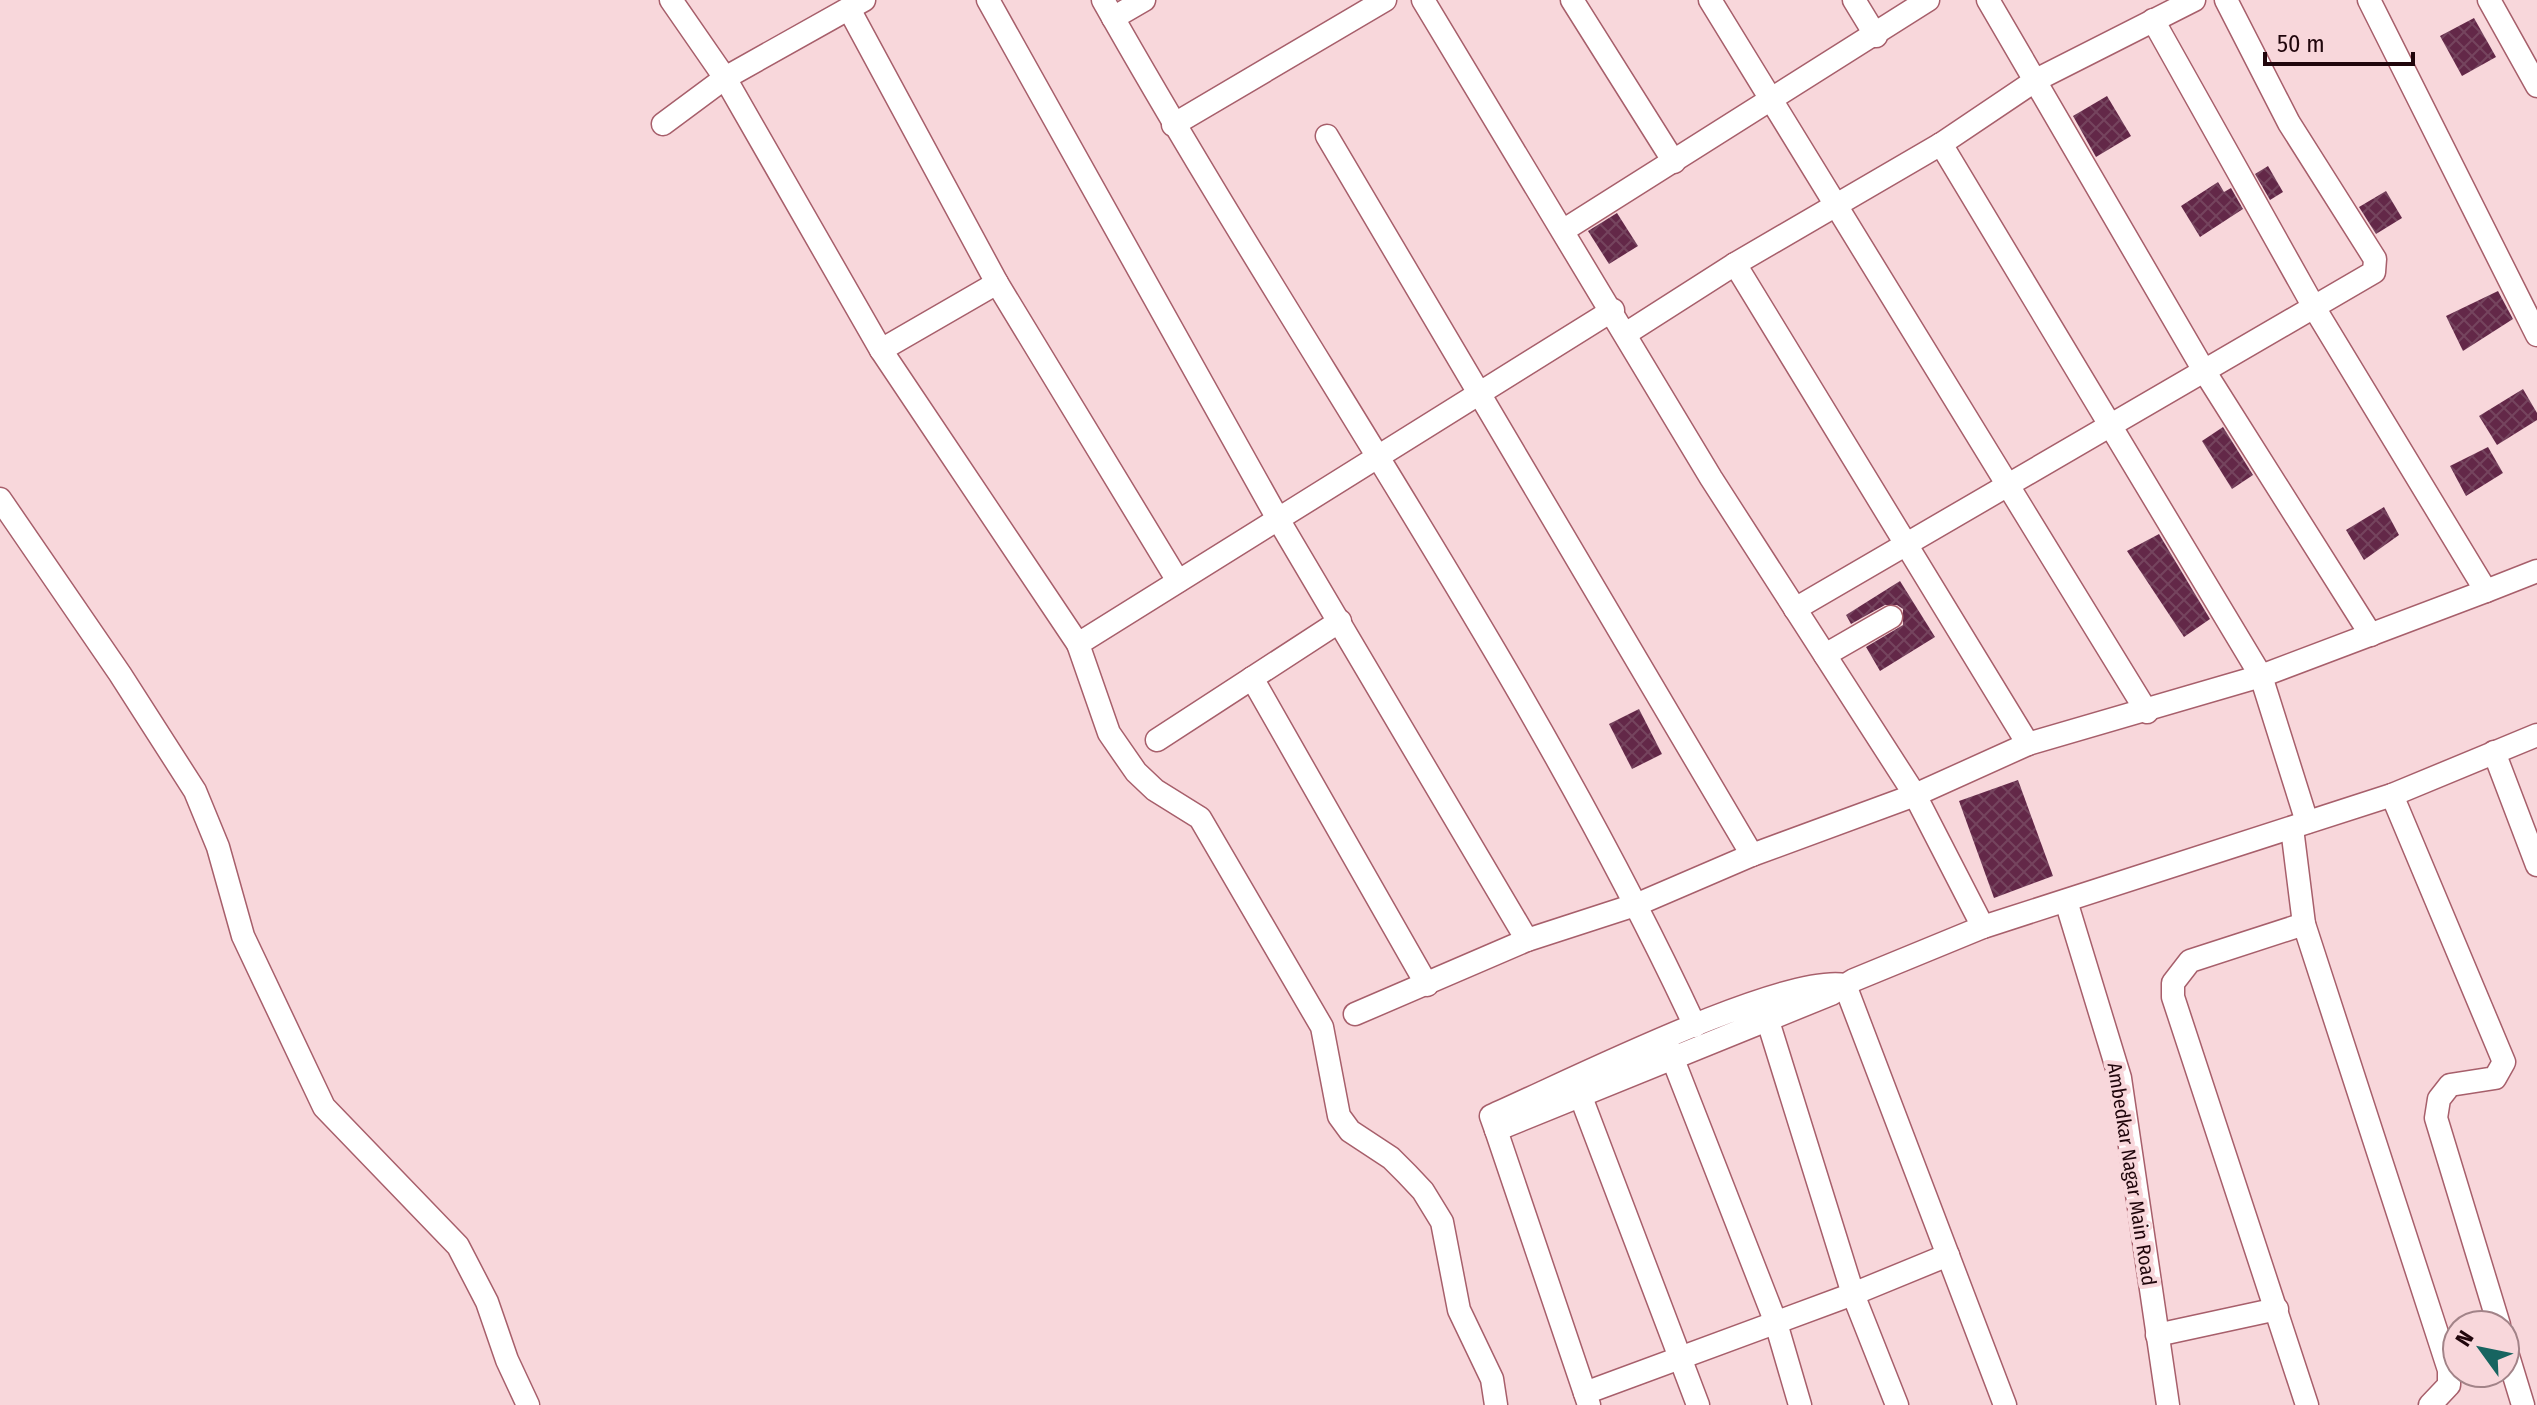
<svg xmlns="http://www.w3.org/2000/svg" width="2537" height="1405" viewBox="0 0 2537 1405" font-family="'Fira Sans Condensed',sans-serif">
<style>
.building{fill:url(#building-cross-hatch)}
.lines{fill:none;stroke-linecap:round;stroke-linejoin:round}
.minor-casing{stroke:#a75f6b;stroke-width:25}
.minor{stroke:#fff;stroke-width:22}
.labels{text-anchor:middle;stroke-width:8;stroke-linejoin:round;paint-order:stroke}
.street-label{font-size:20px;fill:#20060c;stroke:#f8d7db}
</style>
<defs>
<pattern id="building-cross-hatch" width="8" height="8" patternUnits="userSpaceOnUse" patternTransform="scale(2)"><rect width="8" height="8" fill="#632848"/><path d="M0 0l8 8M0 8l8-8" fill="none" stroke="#75445e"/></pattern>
</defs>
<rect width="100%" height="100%" fill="#f8d7db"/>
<!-- building -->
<g class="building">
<path d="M2474,18L2496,57L2462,76L2440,36Z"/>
<path d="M2107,96L2131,136L2096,157L2073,116Z"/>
<path d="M2268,166L2283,192L2270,200L2255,174Z"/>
<path d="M2218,182L2224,192L2231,188L2243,209L2200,237L2181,206Z"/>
<path d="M2386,191L2402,218L2376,234L2359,207Z"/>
<path d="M1617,213L1638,246L1609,264L1588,231Z"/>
<path d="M2498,291L2513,319L2463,351L2446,316Z"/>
<path d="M2523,389L2537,413V420L2497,445L2479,416Z"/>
<path d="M2223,427L2253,475L2232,489L2202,441Z"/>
<path d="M2488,447L2503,473L2466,496L2450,466Z"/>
<path d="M2384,507L2399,535L2364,560L2346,530Z"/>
<path d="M2159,534L2210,619L2184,637L2127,551Z"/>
<path d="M1900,581L1935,637L1880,671L1866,647L1903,625V609L1897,605H1885L1851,624L1846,615Z"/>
<path d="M1639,709L1662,754L1632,769L1609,724Z"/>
<path d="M2018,780L2053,876L1994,898L1959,801Z"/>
</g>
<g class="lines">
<defs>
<g id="minor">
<path d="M671,0L725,78L881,350L1078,644L1613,310"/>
<path d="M988,0L1278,519L1527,940"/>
<path d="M1103,0C1297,344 1528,668 1695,1026"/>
<path d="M1423,0L1711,478L1915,795L1983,927"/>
<path d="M1572,0L1674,162"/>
<path d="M1710,0L2147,712"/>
<path d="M1854,0L1876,36"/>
<path d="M1988,0L2203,369L2371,635"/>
<path d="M2369,0L2537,335"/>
<path d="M2489,0L2537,86"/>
<path d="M849,9L997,283L1178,581"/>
<path d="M1113,18L1144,0"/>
<path d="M663,124L725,78L864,0"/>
<path d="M1173,125L1385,0"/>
<path d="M1327,136L1752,855"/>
<path d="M1941,144L2261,676L2307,822"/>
<path d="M1564,230L1928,0"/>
<path d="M1735,264L2028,744"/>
<path d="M1627,333L1735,264L1941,144L2036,80L2194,0"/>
<path d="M881,350L997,283"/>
<path d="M0,499L120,674L195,791L218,847L243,936L324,1107L458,1246L487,1302L507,1360L528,1405"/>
<path d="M2486,591L2537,571"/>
<path d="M1795,609L2374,272L2375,259L2289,123L2226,0"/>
<path d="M1078,644L1109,733L1136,772L1155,790L1200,818L1322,1027L1339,1116L1350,1131L1391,1158L1407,1174L1423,1191L1442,1222L1459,1310L1492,1379L1496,1405"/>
<path d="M1825,655L1891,617"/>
<path d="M1252,678L1427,985"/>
<path d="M1157,740L1340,621"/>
<path d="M2494,752L2537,865"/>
<path d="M2392,795L2504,1062L2495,1078L2450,1085L2439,1099L2436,1118L2499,1325"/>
<path d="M2292,828L2304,924L2449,1370V1385L2430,1405"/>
<path d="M2066,901L2120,1078L2168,1405"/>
<path d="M2304,924L2190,961L2173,983V997L2307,1405"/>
<path d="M1845,985C1784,973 1558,1087 1491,1116L1496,1130L1831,994L1854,980L1983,927L2392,795L2537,735"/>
<path d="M1845,985L2005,1405"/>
<path d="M1763,1005L1853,1294L1897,1405"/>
<path d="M1355,1014L1527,940L1638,904L1752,855L1915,795L2028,744L2261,676L2486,591L2315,309L2153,20"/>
<path d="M1667,1044L1776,1323L1800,1405"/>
<path d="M1576,1084L1698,1405"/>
<path d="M1496,1130L1589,1405"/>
<path d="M2157,1335L2277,1309"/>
<path d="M2505,1346L2523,1405"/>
<path d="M1585,1393L1853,1294L1948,1255"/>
</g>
</defs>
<!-- minor casing -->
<use href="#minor" class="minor-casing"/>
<!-- minor -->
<use href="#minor" class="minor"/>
</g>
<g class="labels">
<!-- street labels -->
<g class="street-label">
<text transform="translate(2132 1174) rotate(81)" y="7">Ambedkar Nagar Main Road</text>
</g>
</g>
<!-- north arrow -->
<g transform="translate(2481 1349) rotate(303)"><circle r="38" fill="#f8d7db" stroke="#a28388" stroke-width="2"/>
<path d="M0-6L14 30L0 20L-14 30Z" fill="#176460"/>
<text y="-12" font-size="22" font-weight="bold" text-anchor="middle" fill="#20060c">N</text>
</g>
<!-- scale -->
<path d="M2265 52v12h148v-12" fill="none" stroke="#20060c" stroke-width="4"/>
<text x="2277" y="52" font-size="24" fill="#20060c" stroke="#f8d7db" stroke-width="6" paint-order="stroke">50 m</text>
</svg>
